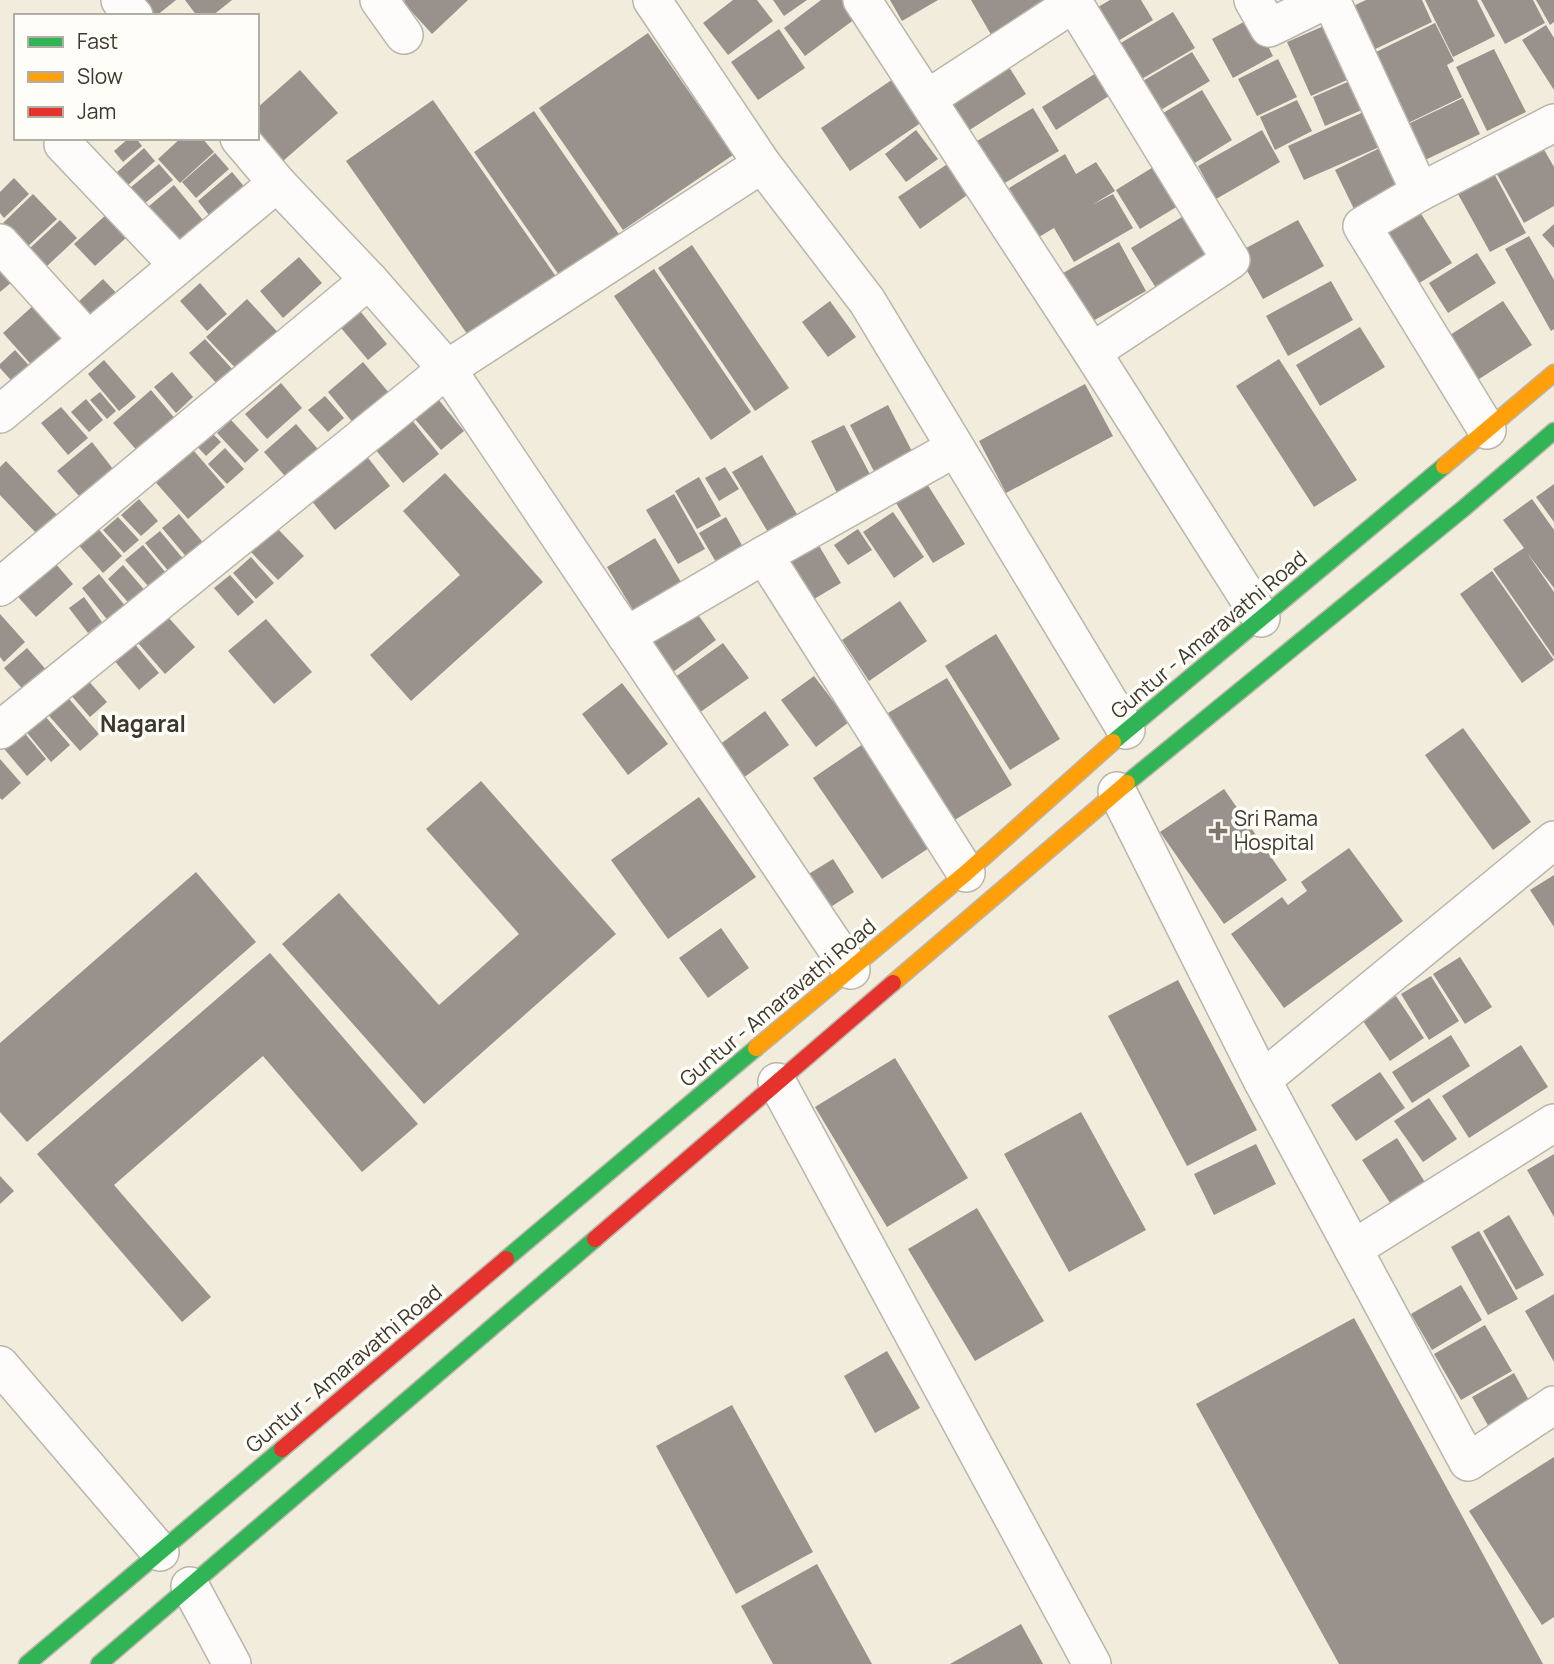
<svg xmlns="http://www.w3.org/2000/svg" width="1554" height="1664" viewBox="0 0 1554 1664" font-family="Manrope,sans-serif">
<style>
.building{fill:#98918c}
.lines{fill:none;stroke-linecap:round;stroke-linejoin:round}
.street-casing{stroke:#bab5a9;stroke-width:40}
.fast-casing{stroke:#bab5a9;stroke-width:19}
.slow-casing{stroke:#bab5a9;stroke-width:19}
.jam-casing{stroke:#bab5a9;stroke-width:19}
.street{stroke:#fdfcfa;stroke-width:37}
.fast{stroke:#30b455;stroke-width:16}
.slow{stroke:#ff9f0a;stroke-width:16}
.jam{stroke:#e5322d;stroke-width:16}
.poi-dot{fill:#7c776a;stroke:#fffdf7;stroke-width:2.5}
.labels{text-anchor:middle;stroke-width:7;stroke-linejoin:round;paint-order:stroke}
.street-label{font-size:21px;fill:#3c382d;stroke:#fffdf7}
.poi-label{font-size:21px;fill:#3c382d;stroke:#fffdf7;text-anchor:start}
.neighbourhood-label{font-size:23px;font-weight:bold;fill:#3c382d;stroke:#fffdf7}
</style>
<rect width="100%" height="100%" fill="#f2ecdc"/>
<!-- building -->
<g class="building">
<path d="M141,0H176L156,16H154Z"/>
<path d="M185,0H232L212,16H197Z"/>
<path d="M405,0H468L432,34L403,2Z"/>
<path d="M733,0H757L773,21L728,55L703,23Z"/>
<path d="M773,0H807L784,16Z"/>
<path d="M821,0H847L859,16L805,56L784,28Z"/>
<path d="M890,0H938L902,21Z"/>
<path d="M971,0H1057L993,38Z"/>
<path d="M1110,0H1141L1153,20L1118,41L1098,7Z"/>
<path d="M1366,0H1422L1432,22L1367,53L1347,9Z"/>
<path d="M1425,0H1477L1495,36L1453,57Z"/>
<path d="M1481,0H1533L1545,23L1505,44Z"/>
<path d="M1536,0H1554V22L1550,25Z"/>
<path d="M1173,12L1195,48L1140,80L1119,44Z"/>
<path d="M1253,17L1273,56L1233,78L1212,39Z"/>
<path d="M1333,22L1356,76L1311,96L1287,42Z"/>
<path d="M1435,23L1454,61L1447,65L1462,97L1406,124L1372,54Z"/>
<path d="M1546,25L1554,38V90L1522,40Z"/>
<path d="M779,29L805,68L758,100L731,62Z"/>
<path d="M648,33L733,155L623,230L539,108Z"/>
<path d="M1494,49L1526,112L1487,131L1456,67Z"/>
<path d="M1192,52L1210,81L1154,114L1136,85Z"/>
<path d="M1002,56L1026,94L968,131L944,93Z"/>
<path d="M1278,59L1297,97L1257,116L1238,79Z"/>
<path d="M300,70L338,113L275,168L257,138V108Z"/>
<path d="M1101,70L1115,92L1056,130L1042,107Z"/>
<path d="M896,77L925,120L850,171L821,128Z"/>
<path d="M1359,77L1371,106L1325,126L1313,97Z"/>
<path d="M1202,90L1232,140L1193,164L1163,113Z"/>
<path d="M1463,98L1480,134L1425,160L1408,124Z"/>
<path d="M433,100L557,278L470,338L346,161Z"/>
<path d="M1297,100L1312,131L1275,150L1260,117Z"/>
<path d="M1033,108L1059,151L1003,184L977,141Z"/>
<path d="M1368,110L1384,145L1304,180L1288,146Z"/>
<path d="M534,111L621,237L561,278L474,152Z"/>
<path d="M916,130L938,159L906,182L885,154Z"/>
<path d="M1262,130L1280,162L1216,199L1198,166Z"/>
<path d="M129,138H136L142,146L123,162L114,151Z"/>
<path d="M181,138H202L214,152L180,183L158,159Z"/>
<path d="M1539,141L1554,167V206L1524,223L1493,167Z"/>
<path d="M1388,144L1407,183L1354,209L1335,170Z"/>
<path d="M144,148L155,161L127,186L116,173Z"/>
<path d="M215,153L229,169L196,198L182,182Z"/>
<path d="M1065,154L1076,174L1096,162L1115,191L1092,205L1113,194L1133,228L1074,262L1054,228L1039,237L1009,188Z"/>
<path d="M1163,161L1188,200L1140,229L1116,190Z"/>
<path d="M949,163L970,193L920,229L898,197Z"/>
<path d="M159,164L173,180L144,204L130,188Z"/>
<path d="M1490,166L1526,233L1490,252L1453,185Z"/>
<path d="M232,172L247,190L212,219L198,201Z"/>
<path d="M14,178L29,194L4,218L0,213V192Z"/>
<path d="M174,185L203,220L177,241L148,207Z"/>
<path d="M33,194L57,219L26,248L3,223Z"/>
<path d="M1413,201L1452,263L1416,285L1378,224Z"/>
<path d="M1190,212L1214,253L1156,288L1131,248Z"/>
<path d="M108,213L128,236L95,266L74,244Z"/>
<path d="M60,220L77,238L46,267L29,249Z"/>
<path d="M1298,220L1324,266L1263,299L1237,253Z"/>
<path d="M1554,224V248L1542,235Z"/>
<path d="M1529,236L1554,280V329L1551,331L1505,249Z"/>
<path d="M1119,242L1146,291L1091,322L1063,273Z"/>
<path d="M692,245L789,388L755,411L658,268Z"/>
<path d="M1477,253L1496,283L1448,313L1429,283Z"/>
<path d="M0,257L18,277L0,292Z"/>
<path d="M299,257L322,283L283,318L260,291Z"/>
<path d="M654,269L751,412L711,440L614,296Z"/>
<path d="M103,279L121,298L94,323L76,304Z"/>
<path d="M1331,281L1353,320L1288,356L1266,316Z"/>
<path d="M200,283L227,314L207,331L180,301Z"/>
<path d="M247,299L284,339L243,376L206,337Z"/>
<path d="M830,301L856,337L828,357L802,322Z"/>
<path d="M1503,301L1532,345L1476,381L1447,337Z"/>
<path d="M35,304L68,342L36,370L3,333Z"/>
<path d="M356,306L387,344L368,360L336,322Z"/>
<path d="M1360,327L1385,367L1320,406L1296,365Z"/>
<path d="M205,339L234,371L218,385L189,353Z"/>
<path d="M15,350L35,372L18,388L0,368V364Z"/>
<path d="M1279,359L1357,480L1314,507L1236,386Z"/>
<path d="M104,360L136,397L119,411L88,374Z"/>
<path d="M363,362L390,394L354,424L328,392Z"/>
<path d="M172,372L193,397L176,413L154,387Z"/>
<path d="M281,383L302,408L267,439L245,414Z"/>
<path d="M1085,384L1113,436L1006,493L979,441Z"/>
<path d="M151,390L177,421L139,453L113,423Z"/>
<path d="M100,392L116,411L107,419L90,400Z"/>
<path d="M325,396L344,418L328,432L308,410Z"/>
<path d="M86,399L103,420L89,432L71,412Z"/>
<path d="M438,399L464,431L441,450L415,419Z"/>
<path d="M888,405L916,459L878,479L850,425Z"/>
<path d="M61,407L88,438L68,455L41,423Z"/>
<path d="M411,419L439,454L403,483L375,449Z"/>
<path d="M231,420L259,450L245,463L217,433Z"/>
<path d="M296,424L323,455L291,483L264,452Z"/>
<path d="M844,425L873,480L839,497L811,441Z"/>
<path d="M205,426L221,442L206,456L191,440Z"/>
<path d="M92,442L113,469L79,496L57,471Z"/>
<path d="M188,444L225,487L188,519L151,477Z"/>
<path d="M225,448L244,469L227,484L208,464Z"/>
<path d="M362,450L390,486L335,530L307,495Z"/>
<path d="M762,455L804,526L775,544L732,472Z"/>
<path d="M6,461L57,515L37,534L0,495V467Z"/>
<path d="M725,467L739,489L719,501L705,478Z"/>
<path d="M445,473L543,582L411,701L370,655L460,575L403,511Z"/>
<path d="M699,477L721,516L697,529L675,491Z"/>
<path d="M927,484L965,544L933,563L896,503Z"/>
<path d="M1554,484V522L1536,497Z"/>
<path d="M674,494L705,549L678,564L646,510Z"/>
<path d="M139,499L158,521L141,536L121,515Z"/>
<path d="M1532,499L1554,530V588L1527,553L1554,592V657L1493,569L1524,548L1503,520Z"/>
<path d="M893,512L924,557L894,578L863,532Z"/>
<path d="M179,514L206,546L189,560L162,528Z"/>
<path d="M118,517L139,540L124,553L103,530Z"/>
<path d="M726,517L747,554L720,569L699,533Z"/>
<path d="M94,524L122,556L103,573L75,541Z"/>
<path d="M274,525L304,556L278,580L248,549Z"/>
<path d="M858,529L872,550L848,565L834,545Z"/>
<path d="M160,531L185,561L170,573L145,543Z"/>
<path d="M655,538L681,582L633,610L607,567Z"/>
<path d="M818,544L841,583L809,602L786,563Z"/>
<path d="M143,545L166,573L149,587L125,560Z"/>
<path d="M50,557L73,584L36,617L12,590Z"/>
<path d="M251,557L274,583L256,599L233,573Z"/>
<path d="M123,565L148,594L132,607L108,579Z"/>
<path d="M1492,571L1554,660L1522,683L1460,594Z"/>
<path d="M99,574L131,613L113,627L82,588Z"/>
<path d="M230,575L254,602L238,616L214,588Z"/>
<path d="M84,597L102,622L88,633L69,608Z"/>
<path d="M900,601L927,641L869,681L842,640Z"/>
<path d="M694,609L716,640L669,675L646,644Z"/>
<path d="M0,614L25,642L4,662L0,657Z"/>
<path d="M168,617L195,647L165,674L138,643Z"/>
<path d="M266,619L312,672L274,704L228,651Z"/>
<path d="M996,634L1060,739L1010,770L945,666Z"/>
<path d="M133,642L159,673L139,690L113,659Z"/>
<path d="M723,643L749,678L696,715L671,680Z"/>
<path d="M27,648L49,673L26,693L4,668Z"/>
<path d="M814,676L849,722L816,747L781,700Z"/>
<path d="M86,678L107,702L90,717L69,693Z"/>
<path d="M947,678L1012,785L953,821L888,713Z"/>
<path d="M622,683L668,744L628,775L582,714Z"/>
<path d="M64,693L99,734L80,751L44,710Z"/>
<path d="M38,708L70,745L51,762L19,723Z"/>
<path d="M765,711L789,745L743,778L719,745Z"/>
<path d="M18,725L46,759L27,776L0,744Z"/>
<path d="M1463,728L1531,822L1493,850L1425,755Z"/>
<path d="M863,744L932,846L882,879L813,778Z"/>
<path d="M0,759L21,783L2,800L0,798Z"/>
<path d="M481,781L616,934L424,1104L282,944L339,893L439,1005L519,934L426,829Z"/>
<path d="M1224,789L1287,880L1224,924L1160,832Z"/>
<path d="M699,797L756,877L668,939L611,860Z"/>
<path d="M1349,848L1403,921L1284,1008L1231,934L1282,897L1288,905L1307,891L1301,882Z"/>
<path d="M833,859L854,892L829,908L807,875Z"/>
<path d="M196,872L256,942L27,1142L0,1112V1043Z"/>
<path d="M1554,875V927L1530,890Z"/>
<path d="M721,928L749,968L708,998L679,958Z"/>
<path d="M270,953L418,1124L362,1172L263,1056L114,1185L211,1297L182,1322L37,1154Z"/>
<path d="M1460,957L1492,1007L1465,1024L1433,974Z"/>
<path d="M1431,976L1459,1021L1429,1040L1401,994Z"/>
<path d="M1178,980L1257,1130L1187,1166L1108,1016Z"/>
<path d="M1396,996L1424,1038L1390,1061L1361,1018Z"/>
<path d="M1451,1035L1470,1066L1412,1103L1392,1072Z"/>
<path d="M1521,1045L1548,1087L1469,1138L1442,1096Z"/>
<path d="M895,1058L968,1178L887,1227L815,1107Z"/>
<path d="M1380,1072L1405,1108L1356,1141L1331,1105Z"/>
<path d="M1429,1098L1457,1139L1423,1162L1394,1121Z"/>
<path d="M1081,1112L1146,1230L1069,1272L1004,1154Z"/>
<path d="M1397,1138L1430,1190L1396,1212L1362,1160Z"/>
<path d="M1256,1144L1276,1184L1214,1215L1194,1174Z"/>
<path d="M1554,1154V1217L1527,1170Z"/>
<path d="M0,1176L14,1191L0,1204Z"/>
<path d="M977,1208L1044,1321L975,1361L908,1249Z"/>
<path d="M1509,1215L1544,1275L1516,1290L1483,1231Z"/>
<path d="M1479,1231L1518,1299L1488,1315L1451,1247Z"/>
<path d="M1461,1285L1482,1320L1432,1350L1411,1314Z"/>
<path d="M1554,1294V1362L1525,1311Z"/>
<path d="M1354,1318L1543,1664H1339L1196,1404Z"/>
<path d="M1485,1325L1512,1371L1461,1400L1434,1354Z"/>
<path d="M887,1351L920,1408L875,1433L844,1376Z"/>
<path d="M1514,1373L1532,1406L1490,1429L1472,1397Z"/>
<path d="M732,1405L813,1552L736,1594L656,1446Z"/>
<path d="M1554,1457V1617L1542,1625L1469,1511Z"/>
<path d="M817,1564L872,1664H773L741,1606Z"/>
<path d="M1021,1624L1043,1664H950Z"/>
</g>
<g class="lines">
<defs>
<g id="street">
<path d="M120,0L134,16"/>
<path d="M379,0L404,35"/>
<path d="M652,0L762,164L867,301L1126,730"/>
<path d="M862,0L1092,352L1261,618"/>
<path d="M1072,0L1231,260L1092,352"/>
<path d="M1253,0L1269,28L1326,0"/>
<path d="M1331,0L1420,192"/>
<path d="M927,99L1074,3"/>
<path d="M239,138L277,183L369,280L447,369L851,970"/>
<path d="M63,144L178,265"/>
<path d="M0,243L88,340"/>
<path d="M0,414L277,183"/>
<path d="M1487,430L1362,226L1420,192L1554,123"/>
<path d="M764,555L966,873"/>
<path d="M0,587L369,280"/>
<path d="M626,636L764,555L955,448"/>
<path d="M0,730L447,369L762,164"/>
<path d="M1117,791L1262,1080L1468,1462L1554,1405"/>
<path d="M1262,1080L1554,840"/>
<path d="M777,1082L1092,1664"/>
<path d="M1353,1249L1554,1123"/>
<path d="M0,1365L160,1552"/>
<path d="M190,1586L232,1664"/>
</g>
<g id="fast">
<path d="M1113,742L1444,466"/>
<path d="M1127,783L1464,508L1554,431"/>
<path d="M506,1259L756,1048"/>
<path d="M27,1664L282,1449"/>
<path d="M99,1664L595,1239"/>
</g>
<g id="slow">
<path d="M1444,466L1554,373"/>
<path d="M893,983L1127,783"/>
<path d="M756,1048L966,873L1113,742"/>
</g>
<g id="jam">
<path d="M595,1239L893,983"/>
<path d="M282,1449L506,1259"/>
</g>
</defs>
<!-- street casing -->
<use href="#street" class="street-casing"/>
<!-- fast casing -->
<use href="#fast" class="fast-casing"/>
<!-- slow casing -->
<use href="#slow" class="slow-casing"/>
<!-- jam casing -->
<use href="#jam" class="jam-casing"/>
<!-- street -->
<use href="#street" class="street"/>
<!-- fast -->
<use href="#fast" class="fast"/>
<!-- slow -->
<use href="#slow" class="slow"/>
<!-- jam -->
<use href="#jam" class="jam"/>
</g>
<!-- markers -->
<path class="poi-dot" d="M1214.5 820.5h7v7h7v7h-7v7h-7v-7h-7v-7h7z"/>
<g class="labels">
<!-- street labels -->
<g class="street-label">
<text transform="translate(1209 635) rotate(-40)" y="7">Guntur - Amaravathi Road</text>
<text transform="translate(778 1003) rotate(-40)" y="7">Guntur - Amaravathi Road</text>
<text transform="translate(344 1369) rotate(-40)" y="7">Guntur - Amaravathi Road</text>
</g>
<!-- poi labels -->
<g class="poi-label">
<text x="1234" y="826">Sri Rama<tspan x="1234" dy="24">Hospital</tspan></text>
</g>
<!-- neighbourhood labels -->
<g class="neighbourhood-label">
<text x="143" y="732">Nagaral</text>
</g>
</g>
<!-- legend -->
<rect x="14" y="14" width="245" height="126" fill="#fffdf7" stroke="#b1aea6" stroke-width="2"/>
<rect x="28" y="37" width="35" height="10" fill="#30b455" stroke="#b1aea6" stroke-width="2"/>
<text x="77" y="49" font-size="21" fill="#3c382d">Fast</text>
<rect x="28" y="72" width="35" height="10" fill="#ff9f0a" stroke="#b1aea6" stroke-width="2"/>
<text x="77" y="84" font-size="21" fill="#3c382d">Slow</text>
<rect x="28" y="107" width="35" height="10" fill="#e5322d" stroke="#b1aea6" stroke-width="2"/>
<text x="77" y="119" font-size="21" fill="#3c382d">Jam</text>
</svg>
